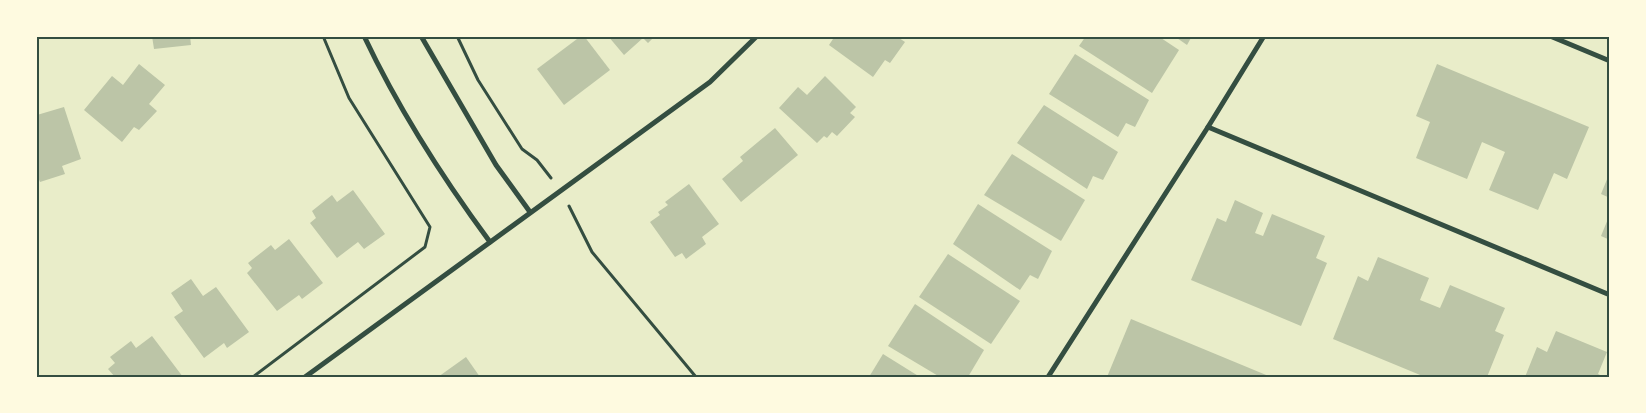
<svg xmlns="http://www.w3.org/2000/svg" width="1646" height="413" viewBox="0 0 1646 413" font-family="Signika,sans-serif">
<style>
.building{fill:#bcc5a7}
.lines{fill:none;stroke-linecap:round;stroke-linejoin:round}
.path{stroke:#344e41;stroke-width:3}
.minor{stroke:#344e41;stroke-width:5}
.neatline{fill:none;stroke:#344e41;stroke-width:2}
</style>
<rect width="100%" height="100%" fill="#e9edc9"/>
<!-- building -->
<g class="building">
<path d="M152,36H190L191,45L154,49Z"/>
<path d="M581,36H584L610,70L564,105L537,69Z"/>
<path d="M608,36H655L648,43L643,38L624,55Z"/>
<path d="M835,36H901L899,38L905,42L890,63L885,60L873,77L829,45Z"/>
<path d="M1086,36H1158L1179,50L1152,93L1079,46Z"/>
<path d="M1174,36H1192L1187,45Z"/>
<path d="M1075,54L1149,100L1135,127L1126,123L1118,137L1049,94Z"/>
<path d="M139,64L165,85L149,104L157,111L139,130L134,127L122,142L84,110L112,76L123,85Z"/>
<path d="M1437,64L1589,127L1567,179L1554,173L1538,210L1489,190L1505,152L1482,142L1467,179L1416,158L1430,122L1416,116Z"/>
<path d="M825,76L856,107L850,113L855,117L837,136L832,132L827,138L824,136L817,143L779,108L798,87L807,95Z"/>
<path d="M1044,105L1118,152L1103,180L1093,176L1087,189L1017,143Z"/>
<path d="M64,107L81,159L62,166L65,174L40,182L38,177H36V123L39,122L37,115Z"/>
<path d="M775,128L798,155L741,202L722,179L743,161L740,157Z"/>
<path d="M1012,154L1085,200L1061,241L984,195Z"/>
<path d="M1610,172V198L1601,194Z"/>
<path d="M689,184L719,224L702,237L706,244L686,259L682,253L675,257L650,222L660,215L658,212L668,205L665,202Z"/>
<path d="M353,190L385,234L364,249L358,242L337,258L310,223L316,218L312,211L332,195L337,202Z"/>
<path d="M1235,200L1263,213L1255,233L1263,236L1272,214L1325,236L1316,258L1327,263L1301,326L1191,280L1217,218L1226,222Z"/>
<path d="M978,204L1052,251L1038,279L1030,275L1020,290L953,244Z"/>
<path d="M1610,214V240L1601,236Z"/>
<path d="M289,239L323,283L302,299L299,295L277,311L247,273L252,268L248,263L271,245L275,250Z"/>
<path d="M948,254L1020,301L991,344L919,297Z"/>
<path d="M1378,257L1429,278L1420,300L1440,308L1450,285L1505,308L1495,331L1504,335L1487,377H1425L1333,339L1358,276L1368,281Z"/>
<path d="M191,279L203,296L216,287L249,332L227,348L224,343L204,358L174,317L183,311L171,293Z"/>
<path d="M915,304L984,350L968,377H940L888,346Z"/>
<path d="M1131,319L1271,377H1107Z"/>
<path d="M1556,331L1607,352L1598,374L1604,377H1525L1537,347L1547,352Z"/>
<path d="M152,336L183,377H115L108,369L115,363L110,357L131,341L136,348Z"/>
<path d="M883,354L920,377H869Z"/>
<path d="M466,357L480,377H438Z"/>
</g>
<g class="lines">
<!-- path -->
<g class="path">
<path d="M457,36L478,80L522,149L537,160L551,178"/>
<path d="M569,206L592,252L696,377"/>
<path d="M253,377L425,247L430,227L349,98L323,36"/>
</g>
<!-- minor -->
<g class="minor">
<path d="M364,36C399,110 442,177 490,242"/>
<path d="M421,36L496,165L530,212"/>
<path d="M1550,36L1610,61"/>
<path d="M1208,127L1610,295"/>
<path d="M305,377L710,82L757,36"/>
<path d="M1048,377L1208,127L1264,36"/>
</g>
</g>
<!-- border -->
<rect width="1646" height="413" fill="none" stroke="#fefae0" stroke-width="75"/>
<rect x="38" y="38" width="1570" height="338" class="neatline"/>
</svg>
